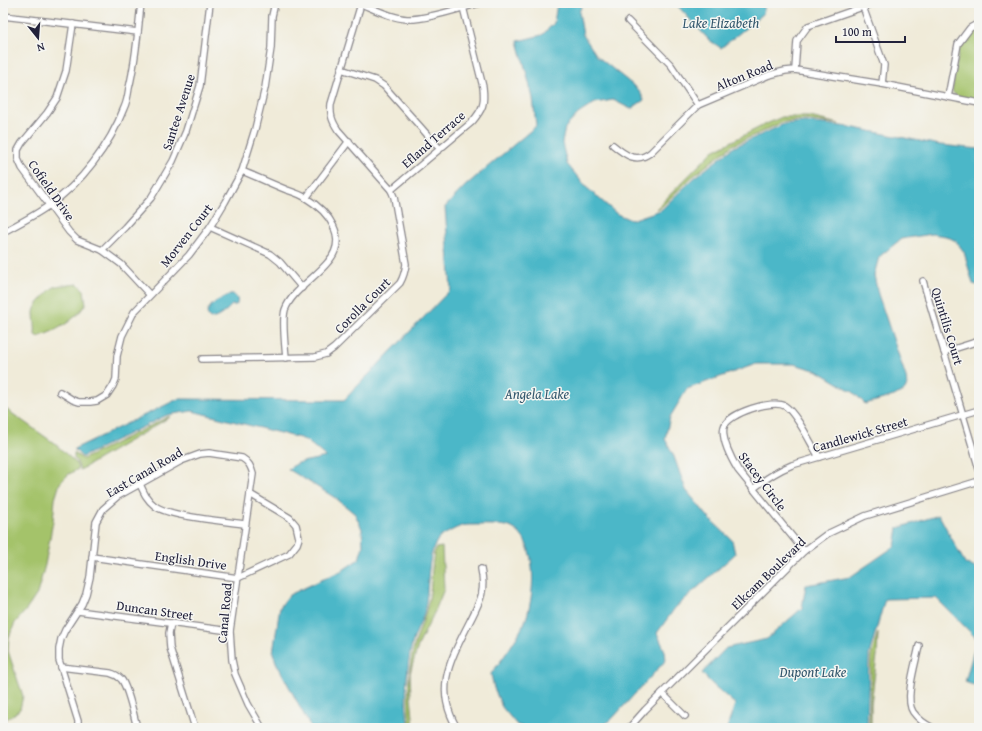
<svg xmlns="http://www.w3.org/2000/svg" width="982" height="731" viewBox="0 0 982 731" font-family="'Gentium Book Plus',serif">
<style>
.green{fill:#a4c36a;stroke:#637252}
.water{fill:#4cb7c8;stroke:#376c82}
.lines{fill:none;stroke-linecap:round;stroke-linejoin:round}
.minor-casing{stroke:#89868a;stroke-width:8}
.minor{stroke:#fff;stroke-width:5.5}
.labels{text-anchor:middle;stroke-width:3;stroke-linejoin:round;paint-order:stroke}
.street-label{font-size:13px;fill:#22223b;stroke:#f6f6f2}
.water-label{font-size:14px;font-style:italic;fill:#31566c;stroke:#f6f6f2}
</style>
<rect width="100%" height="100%" fill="#f6f6f2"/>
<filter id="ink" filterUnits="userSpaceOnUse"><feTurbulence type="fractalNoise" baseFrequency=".025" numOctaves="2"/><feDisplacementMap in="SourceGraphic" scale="8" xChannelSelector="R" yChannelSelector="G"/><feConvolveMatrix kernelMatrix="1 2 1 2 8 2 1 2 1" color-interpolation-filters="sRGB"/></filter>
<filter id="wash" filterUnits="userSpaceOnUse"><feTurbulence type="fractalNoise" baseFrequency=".012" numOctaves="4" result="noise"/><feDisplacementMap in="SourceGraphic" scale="16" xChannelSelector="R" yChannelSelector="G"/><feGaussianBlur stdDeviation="0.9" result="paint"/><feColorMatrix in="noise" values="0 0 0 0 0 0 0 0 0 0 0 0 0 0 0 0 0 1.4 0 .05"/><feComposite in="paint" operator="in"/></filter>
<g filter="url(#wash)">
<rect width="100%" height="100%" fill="#f0ebd9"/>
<!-- green -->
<g class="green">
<path d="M979,26V100C970,99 956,99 952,91L959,49L963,40Z"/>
<path d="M782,117H810L839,124L805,120L783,122L733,145L692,177L660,208L656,209L713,151L766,124Z"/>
<path d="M78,284L84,290L86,304C73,322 58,330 38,337L35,335C36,327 34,320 34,312C35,307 38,303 42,299C56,281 58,287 78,284Z"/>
<path d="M3,407L54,443L76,463L78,469L69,474L60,483L55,499L53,521L45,565L37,594L27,609L15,623L9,637L8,651L23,696L20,709L13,715L6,719H3Z"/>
<path d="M168,417H170L80,470L77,462L74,458V453L83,459Z"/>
<path d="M442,547L444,589L435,611L418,646L410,673L411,697L414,728H411C406,705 408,666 415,643C420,628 426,614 429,599C432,584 431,568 434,553L436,548Z"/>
<path d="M878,632L877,655L871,704V728H869L871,656Z"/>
</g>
<!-- water -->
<g class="water">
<path d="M557,3H583L579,12L583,35L597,56L639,90L644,100L631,109L613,100L595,103L578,114L565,128L562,143L567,164L586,187L617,214L631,220L661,210L693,179L734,147L784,124L805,122L850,127L940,145L979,149V284L977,285L973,284L964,252L956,241L946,236L932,234L901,239L879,257L874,275L878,294L906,377L907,385L905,390L894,396L865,404L853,392L818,371L794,364H756L687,389L670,417L665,439L673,454L686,490L710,519L732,540L735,554L675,608L657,633L665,651L666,660L611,720L599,728H527L517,725L502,707L494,688L491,674C503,658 515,642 524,624C535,600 540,539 510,527C501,524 481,525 471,525C468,525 464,525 462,526C457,527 441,536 438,539C425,560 430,589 424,613C421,623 415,633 412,644C406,669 404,703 409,728H311L276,662L273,653L280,607L289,595L343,570L359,559L363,546L362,529L355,514L337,499L288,469L298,463L326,457L307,441L300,438L192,411L167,415L82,457L74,449L178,399L344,400L451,289L445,207L465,186L536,126L533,98L518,41L542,35L554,23Z"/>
<path d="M675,3H765L763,14L721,48L709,40Z"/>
<path d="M230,294H233C237,297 239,301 236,305H232C226,311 219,318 210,319L207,313C211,301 221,300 230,294Z"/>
<path d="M939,515L965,563L979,570V685L976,686L965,682L977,639L936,598L885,599L869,655L867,728H727L735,704L711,683L702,673L726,648L767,639L802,608L806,585L850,577L895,546L898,528Z"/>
</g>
</g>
<g filter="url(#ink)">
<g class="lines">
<defs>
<g id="minor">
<path d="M359,3C374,9 391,18 407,19C426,20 460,8 480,3"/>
<path d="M863,7L884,65L882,84"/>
<path d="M3,10L4,3"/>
<path d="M3,16L138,32"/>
<path d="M628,21L671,65L698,105"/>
<path d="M73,24L66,71L57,98L47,113L22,143L18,150V159L22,168L69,232L77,240L102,250L121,264L149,294"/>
<path d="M341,69L375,80L384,86L440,149"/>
<path d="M795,70L797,41L808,26L874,3"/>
<path d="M948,97L958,44L970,28L979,23"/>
<path d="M613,145C625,155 637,164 651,152L698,105L769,75L785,71L795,70L882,84L979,103"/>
<path d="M242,171C257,177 272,184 287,190C293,192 300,194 306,198C329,212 349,238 328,262C316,277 291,292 285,310C282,320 285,346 286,358"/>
<path d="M391,190L472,122C483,109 485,104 483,87L463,7"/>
<path d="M306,198L349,141"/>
<path d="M210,227L270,254L280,262L302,288"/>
<path d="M3,232C18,224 34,216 48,206C81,184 110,145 124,108C127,102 128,95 129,88C136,60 138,31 141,3"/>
<path d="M102,250L125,227L151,198L173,161L186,131L200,86L210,3"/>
<path d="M923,281L979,469"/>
<path d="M944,352L979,341"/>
<path d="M202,359L315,357L326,354L334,348L400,283C404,276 405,272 406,264L394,197L391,190L338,130C332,121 330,115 331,104L361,4"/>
<path d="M60,392L73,400L79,402H90L97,401L107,395L113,386L116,379L117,356L122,336L134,312L189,255L210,227L225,202L242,171L255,129L265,88L271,48L272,16L275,3"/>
<path d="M140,484C144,493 147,500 155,506C170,517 225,521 245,524"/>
<path d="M753,489C765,479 777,471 792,465L979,410"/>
<path d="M804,551L738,470C732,460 721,439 724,427C728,413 773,399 785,406C797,414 811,444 819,457"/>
<path d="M92,557L238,578L289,554L297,544L299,538L296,525L290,518L250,494"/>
<path d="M78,611L230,631"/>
<path d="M171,623L169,633L170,648L195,728"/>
<path d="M919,646C916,662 904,699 913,712C918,719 925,724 933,728"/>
<path d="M61,667L110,673C114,674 118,676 121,679C128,687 134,716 137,728"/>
<path d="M662,693L685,716"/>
<path d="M78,728V721L59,660V649L61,639L65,630L82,604L86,594L90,577L96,522L103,509L118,496L181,461L200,454L209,453L242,458C249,462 251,467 253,474L230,631L232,660L235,674L248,704L262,728"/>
<path d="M457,728C433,688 451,659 470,621C480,601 486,592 481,569"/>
<path d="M629,728L645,710L804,551L827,534L865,516L979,481"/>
</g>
</defs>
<!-- minor casing -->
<use href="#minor" class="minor-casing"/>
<!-- minor -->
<use href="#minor" class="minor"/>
</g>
</g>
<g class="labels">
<!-- street labels -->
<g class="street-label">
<text transform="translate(744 75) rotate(-22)" y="5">Alton Road</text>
<text transform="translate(178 112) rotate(-72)" y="5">Santee Avenue</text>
<text transform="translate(433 139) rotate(-41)" y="5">Efland Terrace</text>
<text transform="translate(52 190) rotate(55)" y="5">Cofield Drive</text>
<text transform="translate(186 235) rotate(-52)" y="5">Morven Court</text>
<text transform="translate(362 305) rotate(-45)" y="5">Corolla Court</text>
<text transform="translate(948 326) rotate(73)" y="5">Quintilis Court</text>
<text transform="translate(860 434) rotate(-16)" y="5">Candlewick Street</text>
<text transform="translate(144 472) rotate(-30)" y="5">East Canal Road</text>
<text transform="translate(763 481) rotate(53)" y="5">Stacey Circle</text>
<text transform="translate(191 560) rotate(8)" y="5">English Drive</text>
<text transform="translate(768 573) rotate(-44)" y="5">Elkcam Boulevard</text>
<text transform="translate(155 610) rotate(8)" y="5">Duncan Street</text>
<text transform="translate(224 613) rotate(-85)" y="5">Canal Road</text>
</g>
<!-- water labels -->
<g class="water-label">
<text x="721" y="28">Lake Elizabeth</text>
<text x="537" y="399">Angela Lake</text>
<text x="813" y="677">Dupont Lake</text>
</g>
</g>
<!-- margin -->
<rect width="982" height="731" fill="none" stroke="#f6f6f2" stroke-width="16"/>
<!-- north arrow -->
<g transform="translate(38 38) rotate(163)" stroke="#f6f6f2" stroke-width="3" paint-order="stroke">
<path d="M0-3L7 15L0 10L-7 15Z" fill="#22223b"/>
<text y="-6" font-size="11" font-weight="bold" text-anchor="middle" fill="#22223b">N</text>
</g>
<!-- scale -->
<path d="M836 36v6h69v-6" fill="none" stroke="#22223b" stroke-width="2"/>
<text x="842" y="36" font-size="12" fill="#22223b" stroke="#f6f6f2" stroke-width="3" paint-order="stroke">100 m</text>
</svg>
